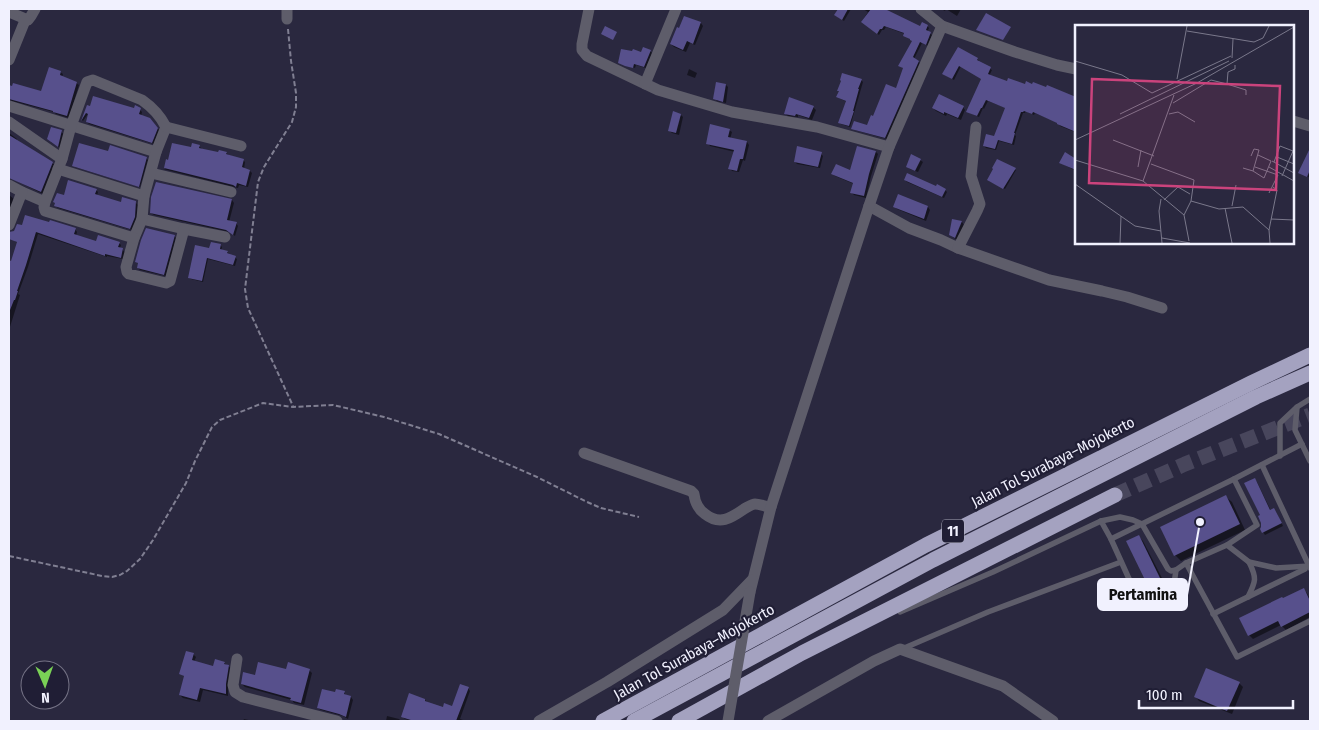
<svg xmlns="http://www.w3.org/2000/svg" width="1319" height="730" viewBox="0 0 1319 730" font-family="'Fira Sans Condensed',sans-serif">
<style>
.shadow{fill:#0007}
.building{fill:#57508c}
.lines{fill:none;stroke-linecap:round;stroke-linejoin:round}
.highway-tunnel{stroke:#48465c;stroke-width:15;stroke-dasharray:15 8;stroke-linecap:butt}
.path{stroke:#807f92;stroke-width:2;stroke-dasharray:5 2.5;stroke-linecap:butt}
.lane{stroke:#5e5d6a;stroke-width:5.5}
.street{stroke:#5e5d6a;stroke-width:11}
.highway{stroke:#a4a2c0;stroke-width:15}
.street-bridge{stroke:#5e5d6a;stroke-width:11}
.labels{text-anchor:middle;stroke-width:4.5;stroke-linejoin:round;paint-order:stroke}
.shield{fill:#201e35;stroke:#b2b2c2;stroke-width:1}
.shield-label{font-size:14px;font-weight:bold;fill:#f1f1fe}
.street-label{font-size:15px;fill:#f1f1fe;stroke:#201e35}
.inset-road{fill:none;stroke:#7a788b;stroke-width:1}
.view{fill:#cb437c;fill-opacity:0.15;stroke:#cb437c;stroke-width:2.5}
.inset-edge{fill:none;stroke:#f1f1fe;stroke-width:2.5}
.leader{fill:none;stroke:#f1f1fe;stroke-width:2}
.callout-dot{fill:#f1f1fe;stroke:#201e35;stroke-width:2}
.callout{fill:#f1f1fe;stroke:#f1f1fe;stroke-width:2}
.callout-label{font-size:16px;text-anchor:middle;font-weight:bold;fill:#111}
</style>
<rect width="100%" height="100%" fill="#2a283f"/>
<!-- shadow -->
<g class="shadow">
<path d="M839,9H851L844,21L835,15Z"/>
<path d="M863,9H882L920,28L927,26L929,28L927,32L932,35L928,46L922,43L914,59L920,63L887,139L855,130L853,128L867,127L873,118L896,90L904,69L902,67L913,41L905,34L886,27L884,30H882L879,35L862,21L868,12Z"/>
<path d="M941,9H961L957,16L946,9L945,11Z"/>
<path d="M690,19L701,23L703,26L695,45L690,43L686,52L674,47L671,44Z"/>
<path d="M959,49L977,59L979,61L978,62L990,69L992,70L989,76L1008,82L1076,98V96V131H1075V132L1060,126L1059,123L1035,113L1034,115L1026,111L1025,113H1023L1015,135L1016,136L1014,145L999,141L996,150L986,148L984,146L995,138L1006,108L988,101L984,109L983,108L979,117L968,112L982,79L961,66L954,80L944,74Z"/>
<path d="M650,51L652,53L646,68L636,65L635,68L622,64L642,53Z"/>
<path d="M689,69L697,73L695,78L687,75Z"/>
<path d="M60,72L63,74L62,77L76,83L79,85L69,118L56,114L54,112L12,101L9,98V87L42,93Z"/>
<path d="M861,80L863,82L850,127L841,124L840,123L847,102L839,98L840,92Z"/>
<path d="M726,85L728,87L726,103L717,101L715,98Z"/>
<path d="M87,107L140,110L142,112L141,116L152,121L159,130L154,144L89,124L87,122L90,111L83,121L82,120Z"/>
<path d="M813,107L816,110L812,120L798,115V117L788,116L785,113Z"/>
<path d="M963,107L965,110L961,120L947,114L946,116L936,111L933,108Z"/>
<path d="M681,115L683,117L679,135L672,133L669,130Z"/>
<path d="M729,130L732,132L730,139L747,142L749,145L745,161L743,160L739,172L732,171L730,168L735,152L710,146L708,143Z"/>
<path d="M61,132L64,134L60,148L51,142Z"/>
<path d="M9,133L17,139L16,141L55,165L43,194L9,177Z"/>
<path d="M199,146L202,149L219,154L226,153L229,155L243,160L245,162L244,169L250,171L252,173L248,187L239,185L238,188L163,169H165L167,161L192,149Z"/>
<path d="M1310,151V178L1300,172Z"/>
<path d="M876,152L878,154L871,176L866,198L854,195L852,193L854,184L835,176L833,174L851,172Z"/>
<path d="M109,153L146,158L148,160L140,187L75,167Z"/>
<path d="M821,154L823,156L820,168L797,164L795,162Z"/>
<path d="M920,160L923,162L918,172L910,169L907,166Z"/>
<path d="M1074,160L1076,161V171L1061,163Z"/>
<path d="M994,169L1016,170L1005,189L989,181Z"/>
<path d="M905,180L945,190L947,192L944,198L907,182Z"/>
<path d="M96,190L98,192L97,196L122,204L135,202L138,205L136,220L132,230L58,208L56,206L65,197Z"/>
<path d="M9,195L14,199L9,213Z"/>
<path d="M899,196L928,207L930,210L926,221L897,209L895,207Z"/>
<path d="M232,200L234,203L229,222L236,223L238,226L235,236L230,232L154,215L151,213Z"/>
<path d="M953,220L962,222L964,225L957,240L950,235Z"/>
<path d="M19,226L75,229L77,232L76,236L97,242L119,243L121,245L120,248L125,252L123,259L107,256V257L38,234L28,267L18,294L20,295L9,330V261L12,262L18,243L15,241Z"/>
<path d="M174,236L176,238L166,276L140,270L138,268L139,264L137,262Z"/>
<path d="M220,245L222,247L221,251L227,252L237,259L235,266L208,259L203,282L191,279L189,278L210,250Z"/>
<path d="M1255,480L1257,482L1271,511L1274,510L1276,512L1283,526L1265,535L1263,532L1262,516Z"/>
<path d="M1226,497L1232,502L1245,530L1181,561L1175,555Z"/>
<path d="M1139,537L1143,541L1164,582L1152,587L1148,583Z"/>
<path d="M1303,590L1307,593L1310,600V617L1286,630L1281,625L1253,639L1249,635L1283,600Z"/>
<path d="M193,654L196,657L194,662L214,667L224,663L231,668L228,687V696L203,690L200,702L183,698L180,695L185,677L181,674Z"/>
<path d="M309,670L312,673L304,705L294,703L292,700L245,687L242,684L256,677L287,671Z"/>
<path d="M1239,683L1243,687L1232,714L1199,701L1195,696Z"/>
<path d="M468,688L470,691L460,719L466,721H412L405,719L402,716L425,700L427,702L443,709L453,708Z"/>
<path d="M344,692L346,696L351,697L353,700L348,719L343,716L321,710L318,708L336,694Z"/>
<path d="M387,716L399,719L401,721H386Z"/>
<path d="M244,719L253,721H254H243Z"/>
</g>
<!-- building -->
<g class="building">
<path d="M838,9H848L842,20L834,15Z"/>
<path d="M871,9H885L920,26L922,22L928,25L926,30L931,32L926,45L920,42L913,57L919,61L885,138L851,129L854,121L867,125L871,115L873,116L886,84L896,88L903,68L898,66L912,41L910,40V39L903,36L904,33L884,26L882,29H880L877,34L861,22Z"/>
<path d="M986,13L1011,27L1003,40L976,30Z"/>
<path d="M684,16L701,22L693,44L687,41L683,50L670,44L677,27L679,28Z"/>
<path d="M605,26L617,32L613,40L601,34Z"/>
<path d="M643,47L651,50L644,67L634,64L633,68L625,66L618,63L621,49L632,51L633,49L641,52Z"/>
<path d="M958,47L978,58L977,60L991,67L988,74L1007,81L1008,78L1025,84L1026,81L1032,84L1033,82L1046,87L1047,85L1076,97V132L1057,124V123L1033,112L1032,114L1024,111L1023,112H1021L1014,133H1015L1012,144L998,140L995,149L983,146L986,134L994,136L1005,108L986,100L982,108H981L977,116L966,112L981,79L959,66L952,79L942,74Z"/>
<path d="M49,67L61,71L60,75L77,82L67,116L53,112V111L9,99V85L12,86L13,83L41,91Z"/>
<path d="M842,73L862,79L858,89H859L853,111H854L849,126L838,123L846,101L836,97L839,91H837L841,81L840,80Z"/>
<path d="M716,82L726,84L723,102L713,99Z"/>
<path d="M939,94L964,106L958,118L944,112V114L932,108Z"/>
<path d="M93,96L134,108L135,105L141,108L139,114L150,118L158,128L152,143L86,122L88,114L86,113L81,121L87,105L90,106Z"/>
<path d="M789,97L814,106L809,118L796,114L795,116L784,114Z"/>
<path d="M673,111L681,114L676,133L668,131Z"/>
<path d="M710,124L730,129L728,137L747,141L743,159H740L737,171L728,169L734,150L706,144Z"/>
<path d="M51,127L62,130L58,147L47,139Z"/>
<path d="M9,135L53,162L41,192L9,178Z"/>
<path d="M79,143L108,151L110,145L147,157L139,187L72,166Z"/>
<path d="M172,143L191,147L192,143L200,145L199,148L218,152L219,150L227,152L226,154L244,159L242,167L250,170L246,186L237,183L236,187L233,185L160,167L164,168L166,159L168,160Z"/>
<path d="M797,146L822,152L818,167L794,162Z"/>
<path d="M857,146L876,151L869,174L864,196L850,193L853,183L831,174L836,164L850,170Z"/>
<path d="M1310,148V170L1307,177L1298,173Z"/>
<path d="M1065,152L1076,159V170L1059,163Z"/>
<path d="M911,154L921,159L915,171L906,167Z"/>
<path d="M997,159L1016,168L1003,189L987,180L993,169L992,168Z"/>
<path d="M907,173L936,186L937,184L946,189L942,197L904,180Z"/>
<path d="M68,180L97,189L95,194L121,202L122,197L136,201L135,217L130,229L54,206L55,203L53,202L57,193L64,195Z"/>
<path d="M156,182L232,199L227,220L237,222L233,235L226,230L150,213L151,197Z"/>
<path d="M898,194L928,206L924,219L893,207Z"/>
<path d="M25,215L49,222L50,220L76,228L74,234L96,241L98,235L120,242L118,247L123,248L121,258L105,254V256L36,232L26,265L17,291H18L15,300H14L10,310H9V260L11,261L17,242L9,239V232L14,231L17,224L22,225Z"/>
<path d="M952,219L962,221L955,238L949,235Z"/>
<path d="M146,228L175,235L164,275L137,268L138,263L135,262L141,240Z"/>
<path d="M211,242L221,244L220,249L228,251L227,253L236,256L233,265L207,258L202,281L188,278L195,245L209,248Z"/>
<path d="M1255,478L1270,510L1274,508L1282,523L1262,533L1260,529L1261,527V523L1258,516L1260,515L1244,483Z"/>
<path d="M1226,495L1240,524L1174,556L1160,527Z"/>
<path d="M1139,535L1160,578L1147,584L1126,541Z"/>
<path d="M1304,588L1310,601V612L1281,627L1278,621L1248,636L1239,618L1282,597L1283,598Z"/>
<path d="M186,651L194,653L192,660L213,666L215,659L225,662L224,664L229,665L226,684V694L200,688L197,700L179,695L184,676L179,674Z"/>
<path d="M258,662L286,669L288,662L310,669L301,703L290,700L291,698L241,684L243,672L255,675Z"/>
<path d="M1206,668L1240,682L1227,711L1194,697Z"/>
<path d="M460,684L469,687L456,721H414L401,717L409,693L425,699V701L443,707L444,703L452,706Z"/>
<path d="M322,689L335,692L336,689L345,691L344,694L351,696L346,717L339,714L317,708Z"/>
</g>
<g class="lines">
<!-- highway-tunnel -->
<path class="highway-tunnel" d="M1115,495L1185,464L1310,415"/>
<!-- path -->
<g class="path">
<path d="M288,29L291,61L296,93V107L292,122L264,167L258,182L245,289L248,308L293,406"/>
<path d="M9,556L102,576L112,577L120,575L127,571L140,559L153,540L186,483L195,461L212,427L220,420L263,403L293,407L333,405L384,417L439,434L537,477L587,502L601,508L639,517"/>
</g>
<!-- lane -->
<g class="lane">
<path d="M1297,407L1295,430L1310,461"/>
<path d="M1280,456V423L1297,407L1310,399"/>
<path d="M1262,465L1310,568"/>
<path d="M1101,521L1111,539L1130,581L1140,593L1151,595L1174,584L1176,570"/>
<path d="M1111,539L1234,479L1302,444"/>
<path d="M1227,545L1257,525L1234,479"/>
<path d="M1186,563L1237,657L1310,621"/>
<path d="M1248,597C1256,581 1257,578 1249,562"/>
<path d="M900,612L993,572L1101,521L1120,517L1133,520L1142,524L1168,569L1171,571L1176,570L1186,563L1227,545L1249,562L1276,568L1310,566"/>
<path d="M1213,614L1305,569"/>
<path d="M902,649L988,612L1121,562"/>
</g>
<!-- street -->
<g class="street">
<path d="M287,9V19"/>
<path d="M589,9L582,44V50L587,56L658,90L732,112L817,127L889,147"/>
<path d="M921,9L942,26L1015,52L1057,65L1076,69"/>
<path d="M9,12L28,20L31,16L35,9"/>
<path d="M9,60L24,23V19"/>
<path d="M645,84L676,9"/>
<path d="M9,106L156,152"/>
<path d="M1293,121L1310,126"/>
<path d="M9,122L62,159"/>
<path d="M58,169L144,196"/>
<path d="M151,173L231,192"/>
<path d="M9,185L22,192L45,202"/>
<path d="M869,206L909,228L941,240L958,248L1049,280L1102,291L1127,297L1162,308"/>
<path d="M142,219L184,229L225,237"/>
<path d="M9,225L22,192"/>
<path d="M184,229L170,281L166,283L129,274L127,272L126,267L134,238L142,219L144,196L156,152L166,127L241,146"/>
<path d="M134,238L45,211L44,207L45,202L62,159L71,126L87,82L93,80L142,100C152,107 161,117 166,127"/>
<path d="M958,248L977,211L980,204L971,176L976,127"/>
<path d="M584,453L691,491L694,494C695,503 698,509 705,514C720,526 731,518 744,509C748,507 752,504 755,504C760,504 766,507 771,507"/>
<path d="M750,592L771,507L869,206L889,147L942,26"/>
<path d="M237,659L233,685L235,692L243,697L337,721"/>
<path d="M539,721L607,682L723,610L752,580"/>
<path d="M768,721L874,661L900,649L1003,686L1053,721"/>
</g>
<!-- highway -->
<g class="highway">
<path d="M603,721L926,545L1251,383L1310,355"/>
<path d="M634,721L933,560L1256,397L1310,373"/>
<path d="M679,721L802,653L1115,495"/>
</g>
<!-- street-bridge -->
<path class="street-bridge" d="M728,721L750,592"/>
</g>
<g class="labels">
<!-- shield labels -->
<rect class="shield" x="942" y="519.5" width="22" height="23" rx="4"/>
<g class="shield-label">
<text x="953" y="536">11</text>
</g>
<!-- street labels -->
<g class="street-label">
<text transform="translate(1053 462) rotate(-27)" y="5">Jalan Tol Surabaya–Mojokerto</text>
<text transform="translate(694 652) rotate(-29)" y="5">Jalan Tol Surabaya–Mojokerto</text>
</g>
</g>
<!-- overview -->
<g transform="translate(1075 25)">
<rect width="219" height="219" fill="#2a283f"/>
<path class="inset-road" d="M112,6L179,17L188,13L194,1M157,33L158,14M0,36L47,50L77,68L156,31M102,54L112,1M152,59L171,65V70M98,78L136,55L152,59L153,47L160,44V40M45,89L154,36M94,89L103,87L120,97M0,115L122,58L219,2M38,115L79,131M202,132L219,139M0,135L68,156L109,190M197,136L219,148M199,137L205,121L218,126L207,151M76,139L119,155L116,176L109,190L114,216M63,142L66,125M180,142L203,150M194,142L219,156M168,143L178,146L184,125L179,124L176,131M178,146L189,153L196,136L183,130M68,156L99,70M0,159L60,201L86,206M194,168L203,150M86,174L84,186L87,218M89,175L103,162L115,169M116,176L144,184L168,182L194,205M157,181L161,160M150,183L157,218M196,194L219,195M87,213L115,218M45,218L46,191M195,218L194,205L202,165L198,162"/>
<path class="view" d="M17,54L205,61L201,165L14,158Z"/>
<rect width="219" height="219" class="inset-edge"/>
</g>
<!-- callouts -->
<path class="leader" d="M1200 522L1187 595"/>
<circle class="callout-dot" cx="1200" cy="522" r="5"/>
<rect class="callout" x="1098" y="579" width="89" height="31" rx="5"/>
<g class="callout-label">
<text x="1143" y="600">Pertamina</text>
</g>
<!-- border -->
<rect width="1319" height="730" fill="none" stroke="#f1f1fe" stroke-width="20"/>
<!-- north arrow -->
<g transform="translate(45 685) rotate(178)"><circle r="24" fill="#201e35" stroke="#747285"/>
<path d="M0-4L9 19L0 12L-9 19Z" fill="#7ad156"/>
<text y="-8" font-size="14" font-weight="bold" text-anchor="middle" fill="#f1f1fe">N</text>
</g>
<!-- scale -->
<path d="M1139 700v8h154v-8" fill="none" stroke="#f1f1fe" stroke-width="2.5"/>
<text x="1146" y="700" font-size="15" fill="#f1f1fe" stroke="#201e35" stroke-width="4" paint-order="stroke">100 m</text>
</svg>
